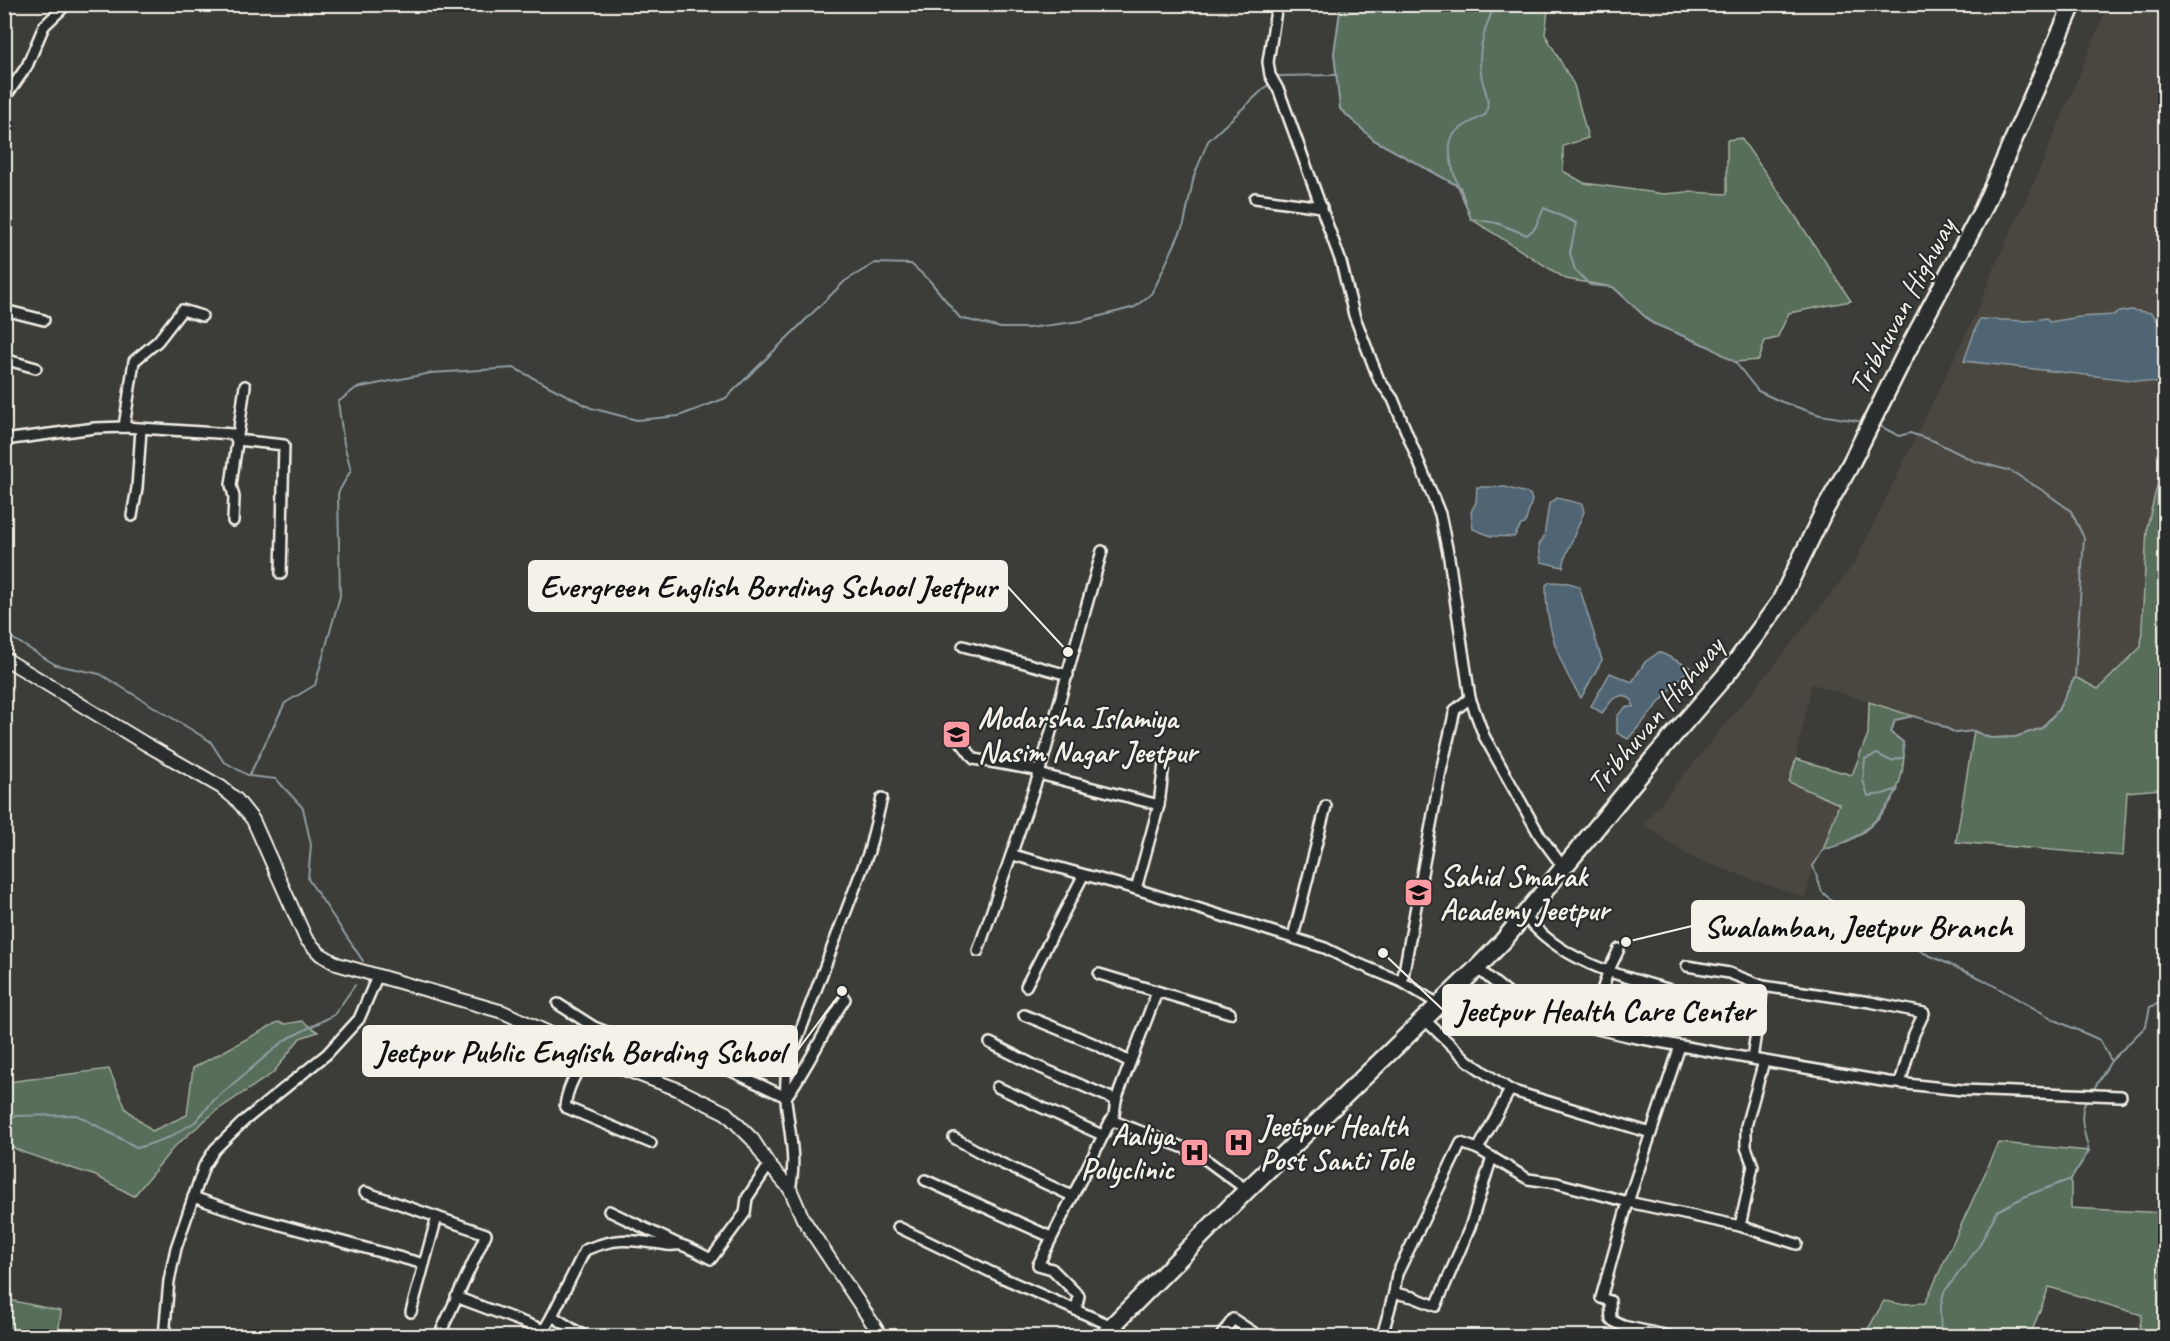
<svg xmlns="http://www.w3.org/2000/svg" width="2170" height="1341" viewBox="0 0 2170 1341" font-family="Caveat,sans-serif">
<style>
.built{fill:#49463f}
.green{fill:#566e5a;stroke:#a5b0a1;stroke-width:1.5}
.water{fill:#4f6573;stroke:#919da2;stroke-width:1.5}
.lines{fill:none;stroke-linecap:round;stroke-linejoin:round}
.stream{stroke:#919da2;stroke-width:2}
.minor-casing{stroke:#f4f1e8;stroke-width:14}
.tertiary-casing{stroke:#f4f1e8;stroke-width:16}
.trunk-casing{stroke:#f4f1e8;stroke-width:21}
.minor{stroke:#2a2d2e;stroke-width:9}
.tertiary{stroke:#2a2d2e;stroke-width:12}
.trunk{stroke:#2a2d2e;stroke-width:16}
.labels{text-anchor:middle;stroke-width:4.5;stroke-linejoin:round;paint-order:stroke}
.street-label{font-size:30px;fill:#f4f1e8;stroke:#2a2d2e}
.poi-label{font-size:30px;font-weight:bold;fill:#f4f1e8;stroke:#2a2d2e;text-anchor:start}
.leader{fill:none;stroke:#f4f1e8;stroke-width:2}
.callout-dot{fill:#f4f1e8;stroke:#2a2d2e;stroke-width:2}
.callout{fill:#f4f1e8;stroke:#f4f1e8;stroke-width:2}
.callout-label{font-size:32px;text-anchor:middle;font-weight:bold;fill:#111}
</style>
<rect width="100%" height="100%" fill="#3c3c38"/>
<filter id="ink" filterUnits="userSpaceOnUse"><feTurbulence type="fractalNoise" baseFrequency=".0167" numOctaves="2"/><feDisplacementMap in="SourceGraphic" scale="12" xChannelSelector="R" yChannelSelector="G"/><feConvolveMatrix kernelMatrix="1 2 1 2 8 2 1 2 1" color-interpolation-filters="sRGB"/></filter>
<g filter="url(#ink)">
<!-- built -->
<path class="built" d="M2108,5H2165L2166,454L2147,527L2141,647L2098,689L2075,678L2058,710L2042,728L2015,737L1990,738L1974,731L1956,733L1936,723L1812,684L1796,759L1789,782L1839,804L1823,850L1813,866L1805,898L1692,858L1643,824L1771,669L1854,564L1975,315L1994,268L2039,171Z"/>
<!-- green -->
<g class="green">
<path d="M1341,5H1546L1548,10L1545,34L1574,85L1588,138L1563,146V171L1584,183L1664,194L1688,192L1727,194V140L1741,138L1790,208L1851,301L1789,313L1777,338L1765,341L1759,360L1735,362L1710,347L1652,323L1613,287L1566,279L1471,219L1460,187L1374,140L1340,109L1334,53Z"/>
<path d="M2165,454V820H2161L2160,789L2127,792L2123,856L1956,842L1974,731L1990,738L2015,737L2042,728L2058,710L2075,677L2098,689L2141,647L2147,527Z"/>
<path d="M1869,702L1913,716L1895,720L1891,732L1903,742C1909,794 1873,839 1823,850L1839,804L1789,782L1796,759L1852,775L1868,734Z"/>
<path d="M302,1021L318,1032L300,1038L273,1073L216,1111L174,1147L134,1196L96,1176L25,1153L5,1144V1100L8,1082L109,1069L126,1109L152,1131L187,1115L193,1068L278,1022L286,1024Z"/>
<path d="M1999,1143L2089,1151L2071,1179V1208L2165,1213V1336H2138L2142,1315L2049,1287L2030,1336H1864L1884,1301L1900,1304L1925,1303Z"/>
<path d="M4,1299L61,1311L58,1336H5Z"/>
</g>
<!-- water -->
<g class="water">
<path d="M2130,310L2152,313L2165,332V384L1964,361L1979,319L2028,321L2046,318L2049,322L2080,317L2114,315L2115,313Z"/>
<path d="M1477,487H1505L1530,494L1532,500L1525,524L1521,525L1514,537L1491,536L1473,529L1471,512L1476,502Z"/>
<path d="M1557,498L1582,504L1584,512L1566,555L1563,567L1541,562L1539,545L1544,537L1549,504Z"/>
<path d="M1550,582L1569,583L1579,586L1602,660L1581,698C1559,665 1545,625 1546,585Z"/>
<path d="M1659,652L1690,667L1628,739L1617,733V716L1626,707H1633L1632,700L1623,695L1613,699L1602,713L1591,706L1610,673L1632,682L1645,662Z"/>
</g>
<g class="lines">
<!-- stream -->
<g class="stream">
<path d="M1341,4L1334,53L1340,109L1374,140L1460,187"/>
<path d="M1495,4C1486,25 1477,50 1481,73C1483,90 1491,96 1486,114C1477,120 1461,125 1454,134C1440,153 1464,198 1471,219L1497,223L1527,235L1535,228L1544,208L1576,223L1570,253L1575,270L1590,285L1613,287L1652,323L1710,347L1735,362L1758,391L1782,402L1820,415L1864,422"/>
<path d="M1274,79L1279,76L1336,75"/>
<path d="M1878,425L1899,436L1910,433L1934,441L1974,461L2011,471L2045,492L2071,511L2084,538L2075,677L2058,710L2042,728L2015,737L1990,738L1974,731L1956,733L1936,723L1913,716L1895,720L1891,733L1903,742L1904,757L1891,761L1877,754L1865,759L1863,780L1868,796L1883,794L1898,789C1881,820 1858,842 1823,850L1813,866L1822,892L1837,905L1866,917L1924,953L1982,979L2055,1020L2100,1040L2111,1061L2092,1092"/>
<path d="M4,626L12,638L56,665L100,674L210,741L223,761L249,776"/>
<path d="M363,961L308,879L311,845L303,808L276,779L249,776L285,703L315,685L340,596L338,493L351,470L344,444L338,402L356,388L431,373L514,368L591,408L637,420L679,416L726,398L845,281L875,263L911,264L930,281L960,318L1001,328H1029L1081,321L1135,307L1151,294L1157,283L1184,224L1194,176L1208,141L1270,83"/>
<path d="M2111,1061L2146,1026L2150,1007L2166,1000"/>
<path d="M4,1116L77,1115L138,1148L170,1137L195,1122L214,1100L285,1040L334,1015L355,985"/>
<path d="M1941,1336L1940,1310L1944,1292L1978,1248L1997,1211L2028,1195L2071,1179L2089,1151C2085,1134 2077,1115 2087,1099"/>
</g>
<defs>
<g id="minor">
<path d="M1277,4L1268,62L1270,75L1279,91L1341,262L1354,315L1379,380L1393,399L1440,514L1449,558L1470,698L1484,736L1540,836L1563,867"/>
<path d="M4,99L27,66L44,26L67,4"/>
<path d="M1255,198L1322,207"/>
<path d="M4,310L44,320"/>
<path d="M4,359L36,368"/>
<path d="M124,427L134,361L158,341L182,310L202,316"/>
<path d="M4,440L95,428L124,427L233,434L237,440L284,445L281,574"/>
<path d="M132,516L137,488L141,429"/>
<path d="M233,521L234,497L231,485L245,386"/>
<path d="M963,646L1068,675"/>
<path d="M961,742L974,759L1036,770L1039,774L1159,805"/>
<path d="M1013,855L1136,889L1325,948L1347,959L1402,982L1440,1005"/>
<path d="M1136,889L1159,805L1165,755"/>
<path d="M1524,915C1564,966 1630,978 1689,995"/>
<path d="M1293,937L1326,806"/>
<path d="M978,951L1039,774L1102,551"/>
<path d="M1687,966L1729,973L1763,986L1870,1002L1924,1013L1914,1034L1900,1083"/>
<path d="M1477,968L1522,1005L1562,1021L1632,1037L1752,1059L1888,1082L1962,1090L2121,1096"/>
<path d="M1099,974L1230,1013"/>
<path d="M1402,982L1441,771L1455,710L1470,698"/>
<path d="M1026,986L1083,876"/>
<path d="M1600,997L1608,972L1619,949"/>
<path d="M558,1004L594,1027L687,1064L729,1070L786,1097C809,1066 823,1031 845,999"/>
<path d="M1024,1015L1097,1045L1130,1062"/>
<path d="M1425,1020L1468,1061L1510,1090L1651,1133"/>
<path d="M990,1043L1034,1065L1116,1100"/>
<path d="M587,1055C577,1072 567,1087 565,1107L651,1143"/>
<path d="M1752,1059L1763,986"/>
<path d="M997,1087L1102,1135"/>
<path d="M1110,1122L1114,1115L1116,1100L1157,992"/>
<path d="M954,1138L990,1158L1072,1196"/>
<path d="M1478,1149L1510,1090"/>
<path d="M925,1180L1051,1237"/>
<path d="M790,1189C797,1159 789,1130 786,1100C785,1089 786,1077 787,1066L869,851L882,798"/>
<path d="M365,1192L486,1234L439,1336"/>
<path d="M193,1197L248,1216L424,1264"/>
<path d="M609,1211L678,1244"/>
<path d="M1740,1226L1753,1166L1746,1147V1126L1764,1061"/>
<path d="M898,1227L1003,1278L1112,1326L1129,1336"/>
<path d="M1394,1293L1397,1274L1461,1143L1478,1149L1528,1179L1557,1183L1628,1202L1740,1226L1797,1244"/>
<path d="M456,1297L544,1330L552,1316"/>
<path d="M1076,1310L1079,1296L1052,1269L1038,1265L1110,1122H1116L1187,1149L1209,1162L1247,1190"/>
<path d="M411,1312L437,1217"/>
<path d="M164,1336L169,1281L176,1248L204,1166L215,1149L245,1120L327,1054L359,1019L377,977"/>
<path d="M584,1336L552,1316L585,1250C618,1236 632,1240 667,1245C672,1246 676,1244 681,1245C691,1248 701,1254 711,1259L745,1213L747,1198L769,1165"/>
<path d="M1221,1336L1233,1319L1259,1336"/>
<path d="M1382,1336L1394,1293L1413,1297L1436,1306L1470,1227L1492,1157"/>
<path d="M1669,1336L1623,1326L1611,1320L1610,1301L1601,1298L1628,1202L1680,1046"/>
</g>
<path id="tertiary" d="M4,658L144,743L221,787L237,800L253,820L306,939L320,954L337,964L503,1012L549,1033L587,1055L677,1089L726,1113L753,1140L769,1165L790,1189L803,1219L881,1336"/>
<path id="trunk" d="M1104,1336L1112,1326L1247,1190L1477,968L1503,941L1653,759L1730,670L1780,602L1824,511L1849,467L1905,355L1983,209L2073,4"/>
</defs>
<!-- minor casing -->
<use href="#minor" class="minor-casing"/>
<!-- tertiary casing -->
<use href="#tertiary" class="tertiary-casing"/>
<!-- trunk casing -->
<use href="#trunk" class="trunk-casing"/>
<!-- minor -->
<use href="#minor" class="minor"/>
<!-- tertiary -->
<use href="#tertiary" class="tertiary"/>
<!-- trunk -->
<use href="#trunk" class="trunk"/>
</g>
</g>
<!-- icons -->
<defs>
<symbol id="school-square" viewBox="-11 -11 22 22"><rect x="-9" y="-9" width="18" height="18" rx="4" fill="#ff9aa2" stroke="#2a2d2e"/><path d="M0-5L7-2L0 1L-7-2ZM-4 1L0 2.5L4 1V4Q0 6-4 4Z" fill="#111"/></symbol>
<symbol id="hospital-square" viewBox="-11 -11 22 22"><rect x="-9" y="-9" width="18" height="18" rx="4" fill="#ff9aa2" stroke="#2a2d2e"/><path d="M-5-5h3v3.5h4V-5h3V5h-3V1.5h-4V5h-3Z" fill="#111"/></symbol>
</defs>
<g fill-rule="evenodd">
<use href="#school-square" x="940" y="718" width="33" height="33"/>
<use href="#school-square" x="1402" y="876" width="33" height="33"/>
<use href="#hospital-square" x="1222" y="1126" width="33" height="33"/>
<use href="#hospital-square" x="1178" y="1136" width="33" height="33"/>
</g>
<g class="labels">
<!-- street labels -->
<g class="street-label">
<text transform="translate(1902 306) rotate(-62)" y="10">Tribhuvan Highway</text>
<text transform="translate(1655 715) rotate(-50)" y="10">Tribhuvan Highway</text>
</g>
<!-- poi labels -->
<g class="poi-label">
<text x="978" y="728">Modarsha Islamiya<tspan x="978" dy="34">Nasim Nagar Jeetpur</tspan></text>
<text x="1440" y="886">Sahid Smarak<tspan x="1440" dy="34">Academy Jeetpur</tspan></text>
<text x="1260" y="1136">Jeetpur Health<tspan x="1260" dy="34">Post Santi Tole</tspan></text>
<text x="1174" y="1145" text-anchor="end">Aaliya<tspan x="1174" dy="34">Polyclinic</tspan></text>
</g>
</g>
<!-- callouts -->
<path class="leader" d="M1068 652L1007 586M1626 942L1692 926M1383 953L1443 1010M842 991L797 1051"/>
<g class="callout-dot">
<circle cx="1068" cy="652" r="6"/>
<circle cx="1626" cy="942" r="6"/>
<circle cx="1383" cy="953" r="6"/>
<circle cx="842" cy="991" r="6"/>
</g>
<g class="callout">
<rect x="529" y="561" width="478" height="50" rx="6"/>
<rect x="1692" y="901" width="332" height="50" rx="6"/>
<rect x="1443" y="985" width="323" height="50" rx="6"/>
<rect x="363" y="1026" width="434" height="50" rx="6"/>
</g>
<g class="callout-label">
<text x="768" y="597">Evergreen English Bording School Jeetpur</text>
<text x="1858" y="937">Swalamban, Jeetpur Branch</text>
<text x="1605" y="1021">Jeetpur Health Care Center</text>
<text x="580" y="1062">Jeetpur Public English Bording School</text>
</g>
<!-- margin -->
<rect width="2170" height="1341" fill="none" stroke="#2a2d2e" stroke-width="24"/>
<rect x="12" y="12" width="2146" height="1317" fill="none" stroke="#f4f1e8" stroke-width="2" filter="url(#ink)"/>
</svg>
